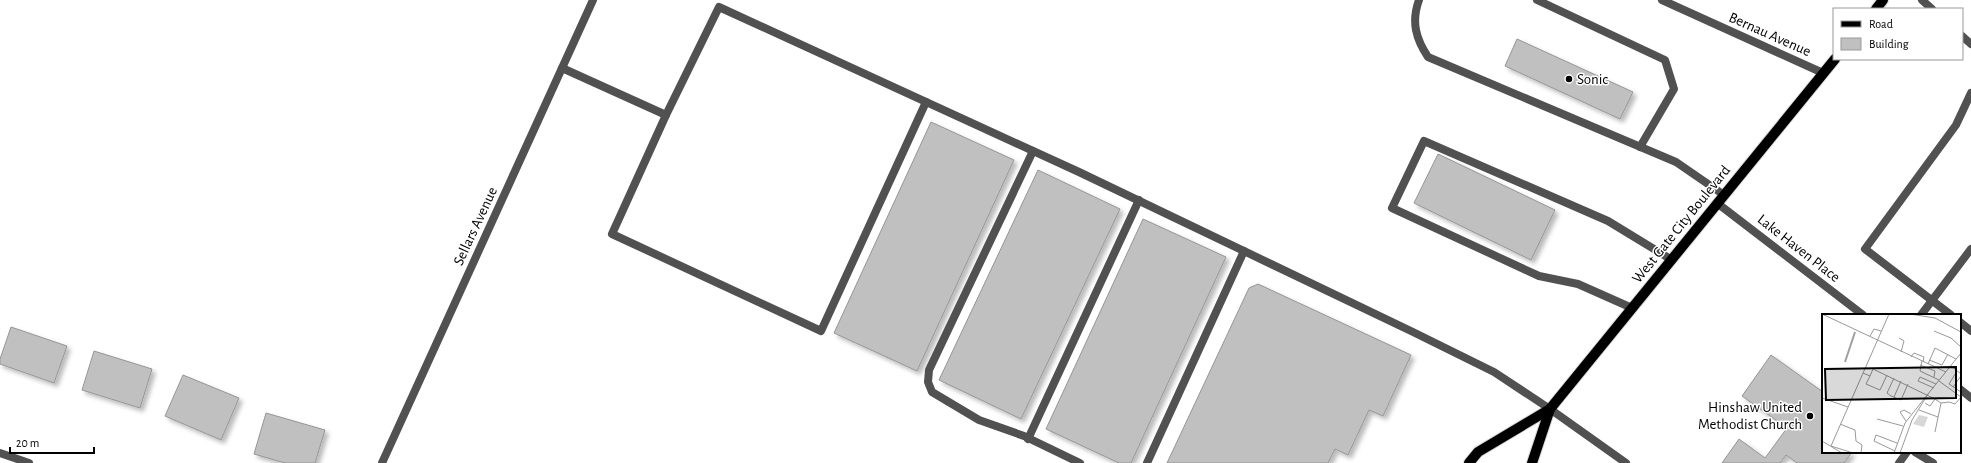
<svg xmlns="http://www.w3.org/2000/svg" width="1971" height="463" viewBox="0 0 1971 463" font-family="'Alegreya Sans',sans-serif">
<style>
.building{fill:#c0c0c0;stroke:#959595;filter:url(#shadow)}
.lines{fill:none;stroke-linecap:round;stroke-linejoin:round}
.primary-casing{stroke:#dbdbdb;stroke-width:12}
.service{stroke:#515151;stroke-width:8}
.minor{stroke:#515151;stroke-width:8}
.primary{stroke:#000;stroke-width:10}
.poi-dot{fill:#000;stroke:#fff;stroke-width:1.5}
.labels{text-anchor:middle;stroke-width:3;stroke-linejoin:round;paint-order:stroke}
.street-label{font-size:15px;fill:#000;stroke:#fff}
.poi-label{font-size:15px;fill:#000;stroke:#fff;text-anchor:start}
.inset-river{fill:none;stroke:#9f9f9f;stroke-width:2}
.inset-road{fill:none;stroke:#999;stroke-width:1}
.view{fill:#000;fill-opacity:0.15;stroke:#000;stroke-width:2}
.inset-edge{fill:none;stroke:#000;stroke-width:2}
</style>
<defs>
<filter id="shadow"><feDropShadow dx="3.5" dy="3.5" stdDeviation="2" flood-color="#0004"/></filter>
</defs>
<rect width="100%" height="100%" fill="#fff"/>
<!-- building -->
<g class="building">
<path d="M1517,39L1633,92L1620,119L1505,66Z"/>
<path d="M931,122L1014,160L917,371L834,333Z"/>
<path d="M1438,154L1555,210L1531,260L1414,203Z"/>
<path d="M1038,170L1120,209L1021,419L939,380Z"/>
<path d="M1143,219L1226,257L1131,463H1119L1046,429Z"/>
<path d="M1258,284L1411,355L1383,416L1369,410L1348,455L1335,449L1328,463H1167L1249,288Z"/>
<path d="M11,327L67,346L54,383L0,364V359Z"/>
<path d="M94,351L152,369L140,408L82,390Z"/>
<path d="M1771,355L1823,392V452H1852L1844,463H1797L1786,455L1780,463H1722L1739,439L1765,458L1787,428L1742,396Z"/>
<path d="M183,375L239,398L221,440L165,416Z"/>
<path d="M266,413L325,430L315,463H285L254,454Z"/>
</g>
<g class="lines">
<defs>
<g id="primary">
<path d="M1876,9L1883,0"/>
<path d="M1469,463L1478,452L1550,409L1835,59"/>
<path d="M1532,463L1550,409"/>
</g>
</defs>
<!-- primary casing -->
<use href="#primary" class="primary-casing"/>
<!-- service -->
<g class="service">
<path d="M1419,0C1411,22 1416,39 1428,57L1676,162L1724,195"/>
<path d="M1537,0L1665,60L1674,89L1640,147"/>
<path d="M1922,0L1932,9"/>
<path d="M1962,36L1971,44"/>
<path d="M562,68L666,115L719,7L1079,172L1413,332L1494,372L1550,409L1626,463"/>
<path d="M666,115L612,234L821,331L926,102"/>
<path d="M1033,151L929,370L928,382L932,392L979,420L1024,436L1080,463"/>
<path d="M1632,308L1578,284L1539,276L1392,208L1424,141L1608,221L1672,260"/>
<path d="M1921,315L1971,249"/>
<path d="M1951,315L1865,249L1956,125L1971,93"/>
<path d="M1960,322L1971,331"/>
<path d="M1028,439L1139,200"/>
<path d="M1915,452L1933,463"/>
<path d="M1147,463L1244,251"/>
<path d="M1899,463L1907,452"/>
</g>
<!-- minor -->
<g class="minor">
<path d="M1662,0L1823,73"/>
<path d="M1717,203L1863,315"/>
<path d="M1960,389L1971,398"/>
<path d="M0,453L29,463"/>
<path d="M382,463L593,0"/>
</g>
<!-- primary -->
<use href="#primary" class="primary"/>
</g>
<!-- markers -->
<g class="poi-dot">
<circle cx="1569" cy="79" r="4"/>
<circle cx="1810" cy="416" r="4"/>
</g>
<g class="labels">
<!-- street labels -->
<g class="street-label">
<text transform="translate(1770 34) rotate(24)" y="5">Bernau Avenue</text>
<text transform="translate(1681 224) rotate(-51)" y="5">West Gate City Boulevard</text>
<text transform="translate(475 226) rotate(-65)" y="5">Sellars Avenue</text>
<text transform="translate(1799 248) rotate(38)" y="5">Lake Haven Place</text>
</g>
<!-- poi labels -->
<g class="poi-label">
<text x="1577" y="84">Sonic</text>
<text x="1802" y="412" text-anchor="end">Hinshaw United<tspan x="1802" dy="17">Methodist Church</tspan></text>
</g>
</g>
<!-- overview -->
<g transform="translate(1822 314)">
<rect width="139" height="139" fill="#fff"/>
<path d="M97,101L106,103L102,113L91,110Z" fill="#d8d8d8"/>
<path class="inset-river" d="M23,48L33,18"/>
<path class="inset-road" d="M0,0L124,58M88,0L113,4L139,18M112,17L129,24L139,33M48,22L52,15L59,17M77,24L82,27L79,38M89,43L92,39L102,43L101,48M107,46L120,51L126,40M100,47L98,57L117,66M106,50L113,34L134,45M98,51L113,57L112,63M129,52L139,60M135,57L127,70L139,78M41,59L48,62L51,55L113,85L108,92L103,89M48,62L44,70L58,76L65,61M72,64L65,79L69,82L79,86L86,70M117,67L139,83M131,73L139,62M112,74L96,67L98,63L114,70M72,83L79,67M0,84L26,93M113,85L119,89L127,88L133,90L139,83M97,96L116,103M55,105L81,112M84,107L78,98L82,96L89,100M18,110L33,116L34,127L40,131L39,139M113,118L119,89M0,127L20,139M9,132L67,0M9,132L31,139M73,137L52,127L54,121L75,129M72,139L83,109L106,80M78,139L90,106L106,80L139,39"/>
<path class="view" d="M134,53V84L4,86L3,55Z"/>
<rect width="139" height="139" class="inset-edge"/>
</g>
<!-- legend -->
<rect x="1833" y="8" width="130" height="52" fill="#ffffff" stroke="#999999"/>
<rect x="1841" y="21" width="20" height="6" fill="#000000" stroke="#999999"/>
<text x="1869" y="28" font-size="12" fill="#000000">Road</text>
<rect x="1841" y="38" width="20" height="12" fill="#c0c0c0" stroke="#999999"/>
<text x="1869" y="48" font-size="12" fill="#000000">Building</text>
<!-- scale -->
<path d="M10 447v6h84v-6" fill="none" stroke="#000000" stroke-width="2"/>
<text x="16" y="447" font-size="12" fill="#000000" stroke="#ffffff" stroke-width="3" paint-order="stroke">20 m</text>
</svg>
